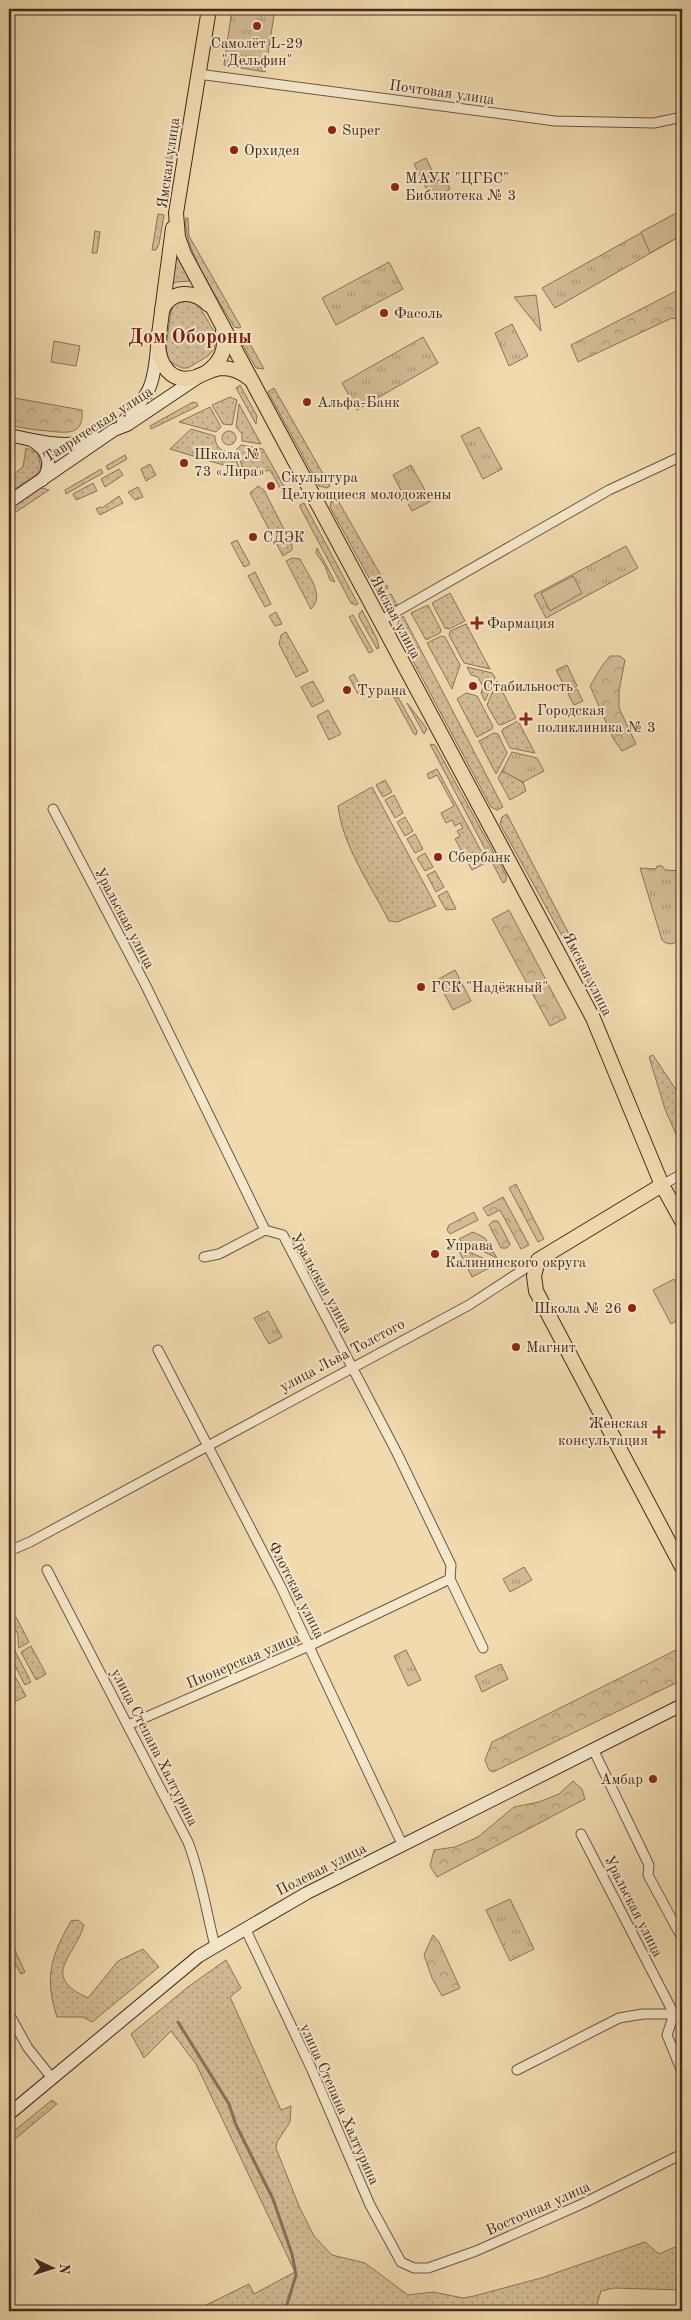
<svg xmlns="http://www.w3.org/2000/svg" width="691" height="2320" viewBox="0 0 691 2320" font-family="'Old Standard TT',serif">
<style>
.grass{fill:url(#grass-dots);stroke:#8c735b}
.forest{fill:url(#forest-crowns);stroke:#8c735b}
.park{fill:url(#park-tufts);stroke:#8c735b}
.pitch{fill:#d3bc96;stroke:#8c735b}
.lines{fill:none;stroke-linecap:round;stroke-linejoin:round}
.stream{stroke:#887058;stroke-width:3}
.street-casing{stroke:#6f5644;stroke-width:11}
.secondary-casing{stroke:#442a20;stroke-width:14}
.primary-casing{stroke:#442a20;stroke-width:16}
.street{stroke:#f5e7ca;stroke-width:9}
.secondary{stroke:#f5e7ca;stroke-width:12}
.primary{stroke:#f0daae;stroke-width:14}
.poi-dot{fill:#8f2418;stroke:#f5e7ca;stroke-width:2}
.labels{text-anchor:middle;stroke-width:4;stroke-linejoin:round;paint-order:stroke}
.poi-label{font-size:15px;fill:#442a20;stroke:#f5e7ca;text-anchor:start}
.street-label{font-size:15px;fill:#442a20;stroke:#f5e7ca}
.district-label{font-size:20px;font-weight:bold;fill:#7a1f14;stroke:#f5e7ca}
</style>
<defs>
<pattern id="grass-dots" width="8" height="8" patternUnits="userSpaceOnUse" patternTransform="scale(1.25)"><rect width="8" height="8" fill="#d3bc96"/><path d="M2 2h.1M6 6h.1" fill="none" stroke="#ad997a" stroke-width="1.8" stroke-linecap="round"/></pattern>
<pattern id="forest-crowns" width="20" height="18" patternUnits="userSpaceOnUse" patternTransform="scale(1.25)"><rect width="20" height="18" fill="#d3bc96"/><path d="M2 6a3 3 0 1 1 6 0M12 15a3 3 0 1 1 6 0" fill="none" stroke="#ad997a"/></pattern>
<pattern id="park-tufts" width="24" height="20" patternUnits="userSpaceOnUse" patternTransform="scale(1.25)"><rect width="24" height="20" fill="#d3bc96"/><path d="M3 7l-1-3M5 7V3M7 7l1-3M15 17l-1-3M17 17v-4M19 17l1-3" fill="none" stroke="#ad997a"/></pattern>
</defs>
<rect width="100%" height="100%" fill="#f0daae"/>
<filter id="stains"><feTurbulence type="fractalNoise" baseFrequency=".004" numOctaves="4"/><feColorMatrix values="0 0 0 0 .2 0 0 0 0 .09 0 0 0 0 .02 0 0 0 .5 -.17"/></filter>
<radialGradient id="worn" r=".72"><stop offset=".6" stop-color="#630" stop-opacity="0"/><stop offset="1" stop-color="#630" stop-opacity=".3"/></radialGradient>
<!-- grass -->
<g class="grass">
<path d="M170,132L176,133L171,163L165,165Z"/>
<path d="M158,214L164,215L159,244L156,250H152Z"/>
<path d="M186,218H188L189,236L241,327L239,328L234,327C220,302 181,245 186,218Z"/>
<path d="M95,231L100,232L97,253H92Z"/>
<path d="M175,236L191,281L176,282L169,286Z"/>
<path d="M185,299L197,303L214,331L216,340L214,349L208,356L188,368H182L172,363L168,359L166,347L171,311L174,305Z"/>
<path d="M244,333L264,369L256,368L240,340Z"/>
<path d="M240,385L257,416L256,424L236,388Z"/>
<path d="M274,388L330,486L327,488L319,486L268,392Z"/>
<path d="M230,397L237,400L232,425L223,424L212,405Z"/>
<path d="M193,402L197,403L198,406L151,429L150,426Z"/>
<path d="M239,404L261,444L242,441V434L236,427Z"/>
<path d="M210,407L221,427L216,432L179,422Z"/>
<path d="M191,429L215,436C215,447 222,453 233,452L240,470L170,449Z"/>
<circle cx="229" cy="438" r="7"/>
<path d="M241,445L263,449L287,492L283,493L270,470L256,474L244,471L236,450Z"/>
<path d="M26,448L38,453L41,468L36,475L9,493V478L23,467Z"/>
<path d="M125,455L127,459L108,470L106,466Z"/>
<path d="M150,464L156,475L146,481L141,469Z"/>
<path d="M101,469L103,473L66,494L65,490Z"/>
<path d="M119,469L123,475L105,487L101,479Z"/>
<path d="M93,483L97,491L76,500L73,494Z"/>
<path d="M258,486L264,490L292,545V550L283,556L250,493Z"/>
<path d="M138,487L143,497L135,500L128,492Z"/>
<path d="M41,488L49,490L13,514L12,510L14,506Z"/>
<path d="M119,496L123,503L100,515L96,509L100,507L102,508Z"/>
<path d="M336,497L388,588L378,594L330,507L331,502Z"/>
<path d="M304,503L358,604L356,605L351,603L300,507V505Z"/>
<path d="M237,540L250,564L244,567L231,543Z"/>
<path d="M317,548L335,582L330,580L325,566L316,553Z"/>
<path d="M292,558L300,559C307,574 326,595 311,609L286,561Z"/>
<path d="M255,572L271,604L265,607L248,576Z"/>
<path d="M450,593L465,621L449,629L445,628L432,603Z"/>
<path d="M391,594L397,605L393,606L383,604L380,600Z"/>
<path d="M428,605L441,630L440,633L426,640L411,613Z"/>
<path d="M362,610L377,639L379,648L377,649L359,617V614Z"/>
<path d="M276,612L282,624L275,626L269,616Z"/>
<path d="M353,615L373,651L369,653L349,617Z"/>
<path d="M403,616L503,807L497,810L491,807L397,631L399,620Z"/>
<path d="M466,624L490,669L464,663L449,635L450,631Z"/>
<path d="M286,632L308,671L296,677L279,644L281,635Z"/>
<path d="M441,636L445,637L460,665L452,689L427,643Z"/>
<path d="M467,667L492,673L495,677L485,701L481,693L483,687L478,677L471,675Z"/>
<path d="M354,674L364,694L359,696L349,677Z"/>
<path d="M313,681L324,701L312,707L301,687Z"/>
<path d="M497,681L516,718L501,725L498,724L487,705Z"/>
<path d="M394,690L417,731L416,735L414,734L391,692Z"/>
<path d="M466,693L477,696L493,726L492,729L477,737L457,699Z"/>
<path d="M407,703L424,725L427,729L424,734Z"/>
<path d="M328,710L341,734L329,740L317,716Z"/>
<path d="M518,721L535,753L510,748L502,732L503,729Z"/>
<path d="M494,733L498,734L507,753L496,774L479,741Z"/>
<path d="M430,744L435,745L506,875V881L503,883Z"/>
<path d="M437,769L487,862L472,870L455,839L460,836L457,831L463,828L460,823L455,826L452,820L446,823L441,813L454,806L437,775L429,779L427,774Z"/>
<path d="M502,771L523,782L526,791L510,800L498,778Z"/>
<path d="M385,780L392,792L383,797L376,785Z"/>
<path d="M372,787L436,906L397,922L389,921C370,884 343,847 338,806Z"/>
<path d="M394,795L403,813L395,818L385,800Z"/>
<path d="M507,814L604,1002L595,995L500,824L502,817Z"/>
<path d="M405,817L413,831L405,836L397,822Z"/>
<path d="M415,834L423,849L415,853L407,839Z"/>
<path d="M425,853L433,867L425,871L417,858Z"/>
<path d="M435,871L444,887L436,892L427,875Z"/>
<path d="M447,891L456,909L446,910L438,896Z"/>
<path d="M653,1055L682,1099V1148L665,1109L649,1057Z"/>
<path d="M16,1617L29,1642L19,1648C17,1639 21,1630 9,1625V1620Z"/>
<path d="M31,1646L46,1674L36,1680L21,1652Z"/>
<path d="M15,1651L31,1682L25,1685L9,1654Z"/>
<path d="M13,1673L26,1696L9,1705V1675Z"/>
<path d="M78,1920L84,1925C75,1957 39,1976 88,1998L118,1961L143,1949L159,1967L92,2022L83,2017H57C44,1977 51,1956 71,1921Z"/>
<path d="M11,1942L25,1972L21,1974L9,1952V1943Z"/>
<path d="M226,1960L241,1988L230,1997L281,2110L291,2106L290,2122L277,2142L276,2148L299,2206L314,2236L332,2255L365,2263L408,2295L433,2292L463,2298L474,2296L541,2278L645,2242L659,2254L682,2244V2290L614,2288L601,2291L595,2311H194L249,2284L254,2294L295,2272L196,2064L171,2031L144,2058L131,2034L188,1987Z"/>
<path d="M52,2100L57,2104L9,2144V2135Z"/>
</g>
<!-- forest -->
<g class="forest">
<path d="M682,288V320L672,318L578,362L571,345Z"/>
<path d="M9,397L82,410C84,436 67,433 48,431C34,430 22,428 9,425Z"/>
<path d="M610,656H620L625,660L619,691V708L636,744L622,751L614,740L590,686L602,666Z"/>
<path d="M509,910L566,1018L550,1026L492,919Z"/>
<path d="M516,1184L544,1239L538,1242L509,1188Z"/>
<path d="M503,1197L529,1245L521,1249L500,1210L488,1216L483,1208Z"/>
<path d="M474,1212L478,1220L450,1234L447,1230L449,1225Z"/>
<path d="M493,1221H498L510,1244L507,1248H501L489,1225Z"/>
<path d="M473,1232L485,1238L497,1258L461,1241L459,1239Z"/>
<path d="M457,1247L497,1264L472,1277Z"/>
<path d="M682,1647V1680L493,1772L489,1770L485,1760L492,1742Z"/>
<path d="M573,1781L582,1789L585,1799L437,1877L430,1866L434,1850L455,1847L478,1837L514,1807L539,1802L559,1794Z"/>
<path d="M433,1935L439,1942L460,1988L442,1996L432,1978L424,1955Z"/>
</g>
<!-- park -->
<g class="park">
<path d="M232,9H275L265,72L224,65Z"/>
<path d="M426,158L437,181L445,177L450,189L432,200L414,164Z"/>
<path d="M682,210V235L555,308L542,288Z"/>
<path d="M389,262L403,289L336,325L322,298Z"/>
<path d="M536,295L541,331L514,297Z"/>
<path d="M512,324L528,356L509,366L495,333Z"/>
<path d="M423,337L438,363L357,410L342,383Z"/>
<path d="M479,427L502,469L483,479L461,436Z"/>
<path d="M411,465L431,501L412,511L393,475Z"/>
<path d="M626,546L638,568L546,618L534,595Z"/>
<path d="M567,665L577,686L567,691L556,670Z"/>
<path d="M577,689L583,701L574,705L568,694Z"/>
<path d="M512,752L537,758L544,771L523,782L502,771Z"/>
<path d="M657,866H662L665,870L682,871V939C675,943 669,947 662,940L640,868L656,869Z"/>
<path d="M268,1311L282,1337L269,1344L254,1318Z"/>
<path d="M524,1567L532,1580L510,1592L503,1579Z"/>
<path d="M406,1650L421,1680L408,1686L394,1656Z"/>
<path d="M501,1664L508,1679L482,1692L475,1676Z"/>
<path d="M510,1899L534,1949L510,1961L486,1910Z"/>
</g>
<!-- pitch -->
<g class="pitch">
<path d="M682,210V235L650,253L641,232Z"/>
<path d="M54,341L80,346L76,366L51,362Z"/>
<path d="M573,576L582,593L550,611L541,593Z"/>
<path d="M455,970L471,1001L453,1010L437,980Z"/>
<path d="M674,1279L682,1295V1318L671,1324L653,1290Z"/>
</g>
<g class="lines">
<!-- stream -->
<path class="stream" d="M178,2022L229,2104L236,2125L273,2199L292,2254L296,2275L285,2311"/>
<defs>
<g id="street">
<path d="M198,74L555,121L654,123L682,117"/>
<path d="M380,621L609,490L682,456"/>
<path d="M53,809L145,984L265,1230L283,1235L397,1453L451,1565L450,1579L483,1648"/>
<path d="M662,1185L682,1174"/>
<path d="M204,1257L219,1254L265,1230"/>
<path d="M158,1350L281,1587L403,1846"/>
<path d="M9,1551L30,1542L469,1305L538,1260"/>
<path d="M47,1570L188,1842C201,1875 206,1911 215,1946"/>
<path d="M128,1725L309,1646L450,1579"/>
<path d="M593,1749L649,1865L648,1875L682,1938"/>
<path d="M581,1834L674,2014L667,2035L682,2072"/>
<path d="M245,1928L312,2070L370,2205L401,2262L414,2268H428L476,2251L584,2203L682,2154"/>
<path d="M9,2014L28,2048L52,2078"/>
<path d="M517,2070L619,2018L643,2014H674"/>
</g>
<g id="secondary">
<path d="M123,422C150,394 154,386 157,347"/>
<path d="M9,435C36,441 69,450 96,438"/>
<path d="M33,441C48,450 54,466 42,480"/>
<path d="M9,502L114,430L127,425L200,376"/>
<path d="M9,2114L199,1956L307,1893L682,1705"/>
</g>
<g id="primary">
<path d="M209,9L176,213L178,237L184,254L593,1018L662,1185L682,1221"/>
<path d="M173,228L158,342C158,364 171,385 196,377C204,374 212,369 221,368C232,368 242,372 250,379"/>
<path d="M162,310C171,289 195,290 209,305"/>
<path d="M207,372C221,362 227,349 223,332"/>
<path d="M662,1185L538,1260L534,1276L536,1291L682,1567"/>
</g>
</defs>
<!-- street casing -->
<use href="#street" class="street-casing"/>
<!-- secondary casing -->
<use href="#secondary" class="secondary-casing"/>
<!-- primary casing -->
<use href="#primary" class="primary-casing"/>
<!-- street -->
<use href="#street" class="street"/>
<!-- secondary -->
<use href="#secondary" class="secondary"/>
<!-- primary -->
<use href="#primary" class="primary"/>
</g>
<!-- markers -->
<g class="poi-dot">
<circle cx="257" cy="26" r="5"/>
<circle cx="332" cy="130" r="5"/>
<circle cx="234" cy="150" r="5"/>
<circle cx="395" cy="187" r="5"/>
<circle cx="384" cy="313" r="5"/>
<circle cx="307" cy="402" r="5"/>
<circle cx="184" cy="463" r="5"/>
<circle cx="271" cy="486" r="5"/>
<circle cx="253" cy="537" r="5"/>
<path d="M474.5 615.5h5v5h5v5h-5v5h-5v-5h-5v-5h5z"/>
<circle cx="473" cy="686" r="5"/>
<circle cx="347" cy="690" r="5"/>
<path d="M523.5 711.5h5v5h5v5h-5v5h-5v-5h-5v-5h5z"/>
<circle cx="438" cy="857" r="5"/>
<circle cx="421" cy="987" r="5"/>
<circle cx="435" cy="1254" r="5"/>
<circle cx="632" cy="1308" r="5"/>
<circle cx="516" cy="1347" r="5"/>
<path d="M656.5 1424.5h5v5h5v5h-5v5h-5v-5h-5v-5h5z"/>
<circle cx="653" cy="1779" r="5"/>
</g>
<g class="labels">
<!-- poi labels -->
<g class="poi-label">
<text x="257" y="48" text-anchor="middle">Самолёт L-29<tspan x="257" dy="17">"Дельфин"</tspan></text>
<text x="342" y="135">Super</text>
<text x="244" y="155">Орхидея</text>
<text x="405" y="183">МАУК "ЦГБС"<tspan x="405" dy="17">Библиотека № 3</tspan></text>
<text x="394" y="318">Фасоль</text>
<text x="317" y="407">Альфа-Банк</text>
<text x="194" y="459">Школа №<tspan x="194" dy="17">73 «Лира»</tspan></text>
<text x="281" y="482">Скульптура<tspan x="281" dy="17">Целующиеся молодожены</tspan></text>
<text x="263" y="542">СДЭК</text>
<text x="487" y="628">Фармация</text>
<text x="483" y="691">Стабильность</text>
<text x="357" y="695">Турана</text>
<text x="537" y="715">Городская<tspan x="537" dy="17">поликлиника № 3</tspan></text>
<text x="448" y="862">Сбербанк</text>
<text x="431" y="992">ГСК "Надёжный"</text>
<text x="445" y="1250">Управа<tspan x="445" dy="17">Калининского округа</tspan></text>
<text x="622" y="1313" text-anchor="end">Школа № 26</text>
<text x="526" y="1352">Магнит</text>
<text x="648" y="1428" text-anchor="end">Женская<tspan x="648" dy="17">консультация</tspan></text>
<text x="643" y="1784" text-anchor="end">Амбар</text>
</g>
<!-- street labels -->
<g class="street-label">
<text transform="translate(442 92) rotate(8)" y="5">Почтовая улица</text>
<text transform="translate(168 163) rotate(-82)" y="5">Ямская улица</text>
<text transform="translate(98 424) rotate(-33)" y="5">Таврическая улица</text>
<text transform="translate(396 617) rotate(62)" y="5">Ямская улица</text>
<text transform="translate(125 918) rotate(62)" y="5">Уральская улица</text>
<text transform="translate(588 974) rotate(63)" y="5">Ямская улица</text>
<text transform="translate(322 1283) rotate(61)" y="5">Уральская улица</text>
<text transform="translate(342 1355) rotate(-28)" y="5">улица Льва Толстого</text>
<text transform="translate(297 1590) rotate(63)" y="5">Флотская улица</text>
<text transform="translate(243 1660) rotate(-23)" y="5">Пионерская улица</text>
<text transform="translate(155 1747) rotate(63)" y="5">улица Степана Халтурина</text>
<text transform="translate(321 1869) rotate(-27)" y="5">Полевая улица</text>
<text transform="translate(634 1906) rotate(63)" y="5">Уральская улица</text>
<text transform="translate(340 2104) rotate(66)" y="5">улица Степана Халтурина</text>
<text transform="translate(538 2208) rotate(-24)" y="5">Восточная улица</text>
</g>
<!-- district labels -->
<g class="district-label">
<text x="190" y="343">Дом Обороны</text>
</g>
</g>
<!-- margin -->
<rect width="691" height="2320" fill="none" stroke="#f0daae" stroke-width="30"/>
<rect x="10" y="10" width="671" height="2300" fill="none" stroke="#442a20" stroke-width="2.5"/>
<rect x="15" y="15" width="661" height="2290" fill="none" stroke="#442a20"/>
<!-- north arrow -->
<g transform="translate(52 2268) rotate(94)" stroke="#f5e7ca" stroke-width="4" paint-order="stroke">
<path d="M0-4L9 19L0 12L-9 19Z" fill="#442a20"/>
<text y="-8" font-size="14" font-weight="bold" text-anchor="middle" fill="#442a20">N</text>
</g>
<rect width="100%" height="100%" filter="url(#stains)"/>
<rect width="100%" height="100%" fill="url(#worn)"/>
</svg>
